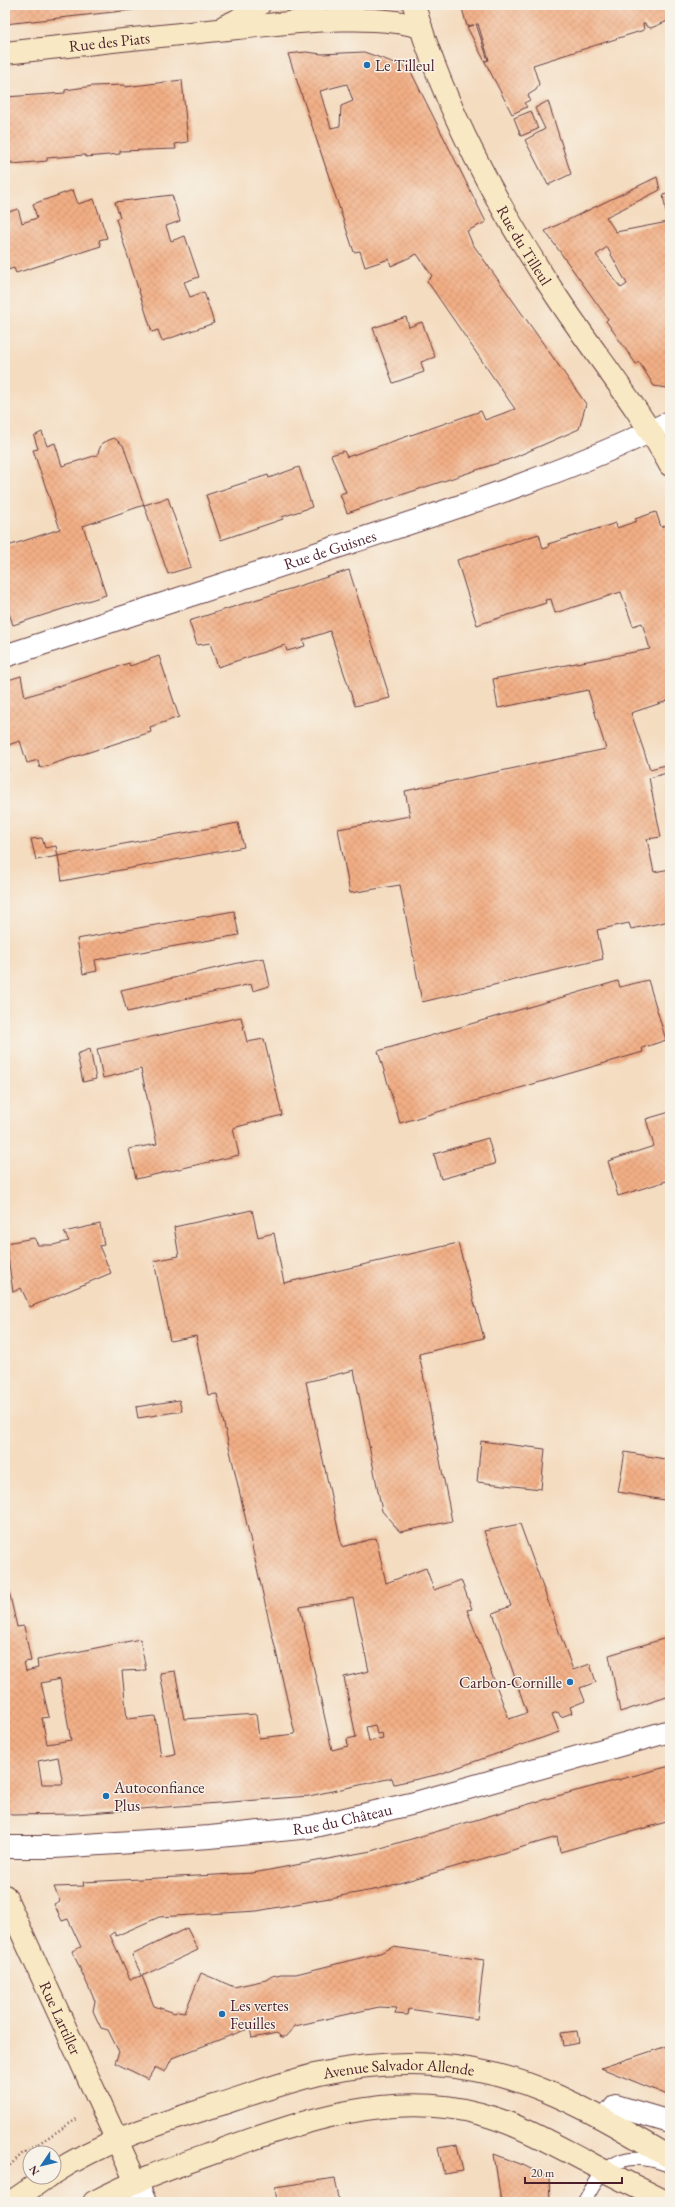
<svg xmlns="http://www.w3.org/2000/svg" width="675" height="2207" viewBox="0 0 675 2207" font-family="'EB Garamond',serif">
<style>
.building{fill:url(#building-cross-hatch);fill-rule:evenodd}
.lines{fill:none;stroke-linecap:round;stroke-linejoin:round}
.lane-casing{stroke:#643b41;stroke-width:15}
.street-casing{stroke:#643b41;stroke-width:24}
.secondary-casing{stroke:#643b41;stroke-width:24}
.path{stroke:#643b41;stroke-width:2.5;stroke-dasharray:1 3;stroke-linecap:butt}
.lane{stroke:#fff;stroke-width:13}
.street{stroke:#fff;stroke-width:22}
.secondary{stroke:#f8e8c3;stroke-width:22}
.poi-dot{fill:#1f6fb2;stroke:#f7f3e8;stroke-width:1.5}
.labels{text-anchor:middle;stroke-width:3;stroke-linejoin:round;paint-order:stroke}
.street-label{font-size:16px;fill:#4a1f2b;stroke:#f7f3e8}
.poi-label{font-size:16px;fill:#4a1f2b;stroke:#f7f3e8;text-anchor:start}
</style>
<defs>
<pattern id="building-cross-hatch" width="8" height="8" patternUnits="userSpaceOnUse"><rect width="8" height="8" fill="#f2af85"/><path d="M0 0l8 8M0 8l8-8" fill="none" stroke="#d19673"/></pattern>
</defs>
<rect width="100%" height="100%" fill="#f7f3e8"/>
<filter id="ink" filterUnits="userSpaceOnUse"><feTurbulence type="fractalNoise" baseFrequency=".025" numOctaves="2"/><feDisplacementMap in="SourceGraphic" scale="8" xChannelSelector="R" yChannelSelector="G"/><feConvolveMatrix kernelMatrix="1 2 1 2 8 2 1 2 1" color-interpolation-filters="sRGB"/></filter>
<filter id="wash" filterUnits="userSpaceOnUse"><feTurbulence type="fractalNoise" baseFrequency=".012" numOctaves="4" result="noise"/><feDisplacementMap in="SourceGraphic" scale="16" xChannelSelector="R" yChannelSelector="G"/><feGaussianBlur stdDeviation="0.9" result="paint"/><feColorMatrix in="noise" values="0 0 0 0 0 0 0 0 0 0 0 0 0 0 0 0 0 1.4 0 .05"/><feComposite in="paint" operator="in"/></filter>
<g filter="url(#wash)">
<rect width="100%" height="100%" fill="#f4dcc0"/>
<g id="blocks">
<!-- building -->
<g class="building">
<path d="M5,5H168V6L5,24Z"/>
<path d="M461,5H531L532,8L541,5H670V20L651,28L646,26L645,23L643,24L644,30L533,65L539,84L536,90L528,95L530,100L524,103L527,107L512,114L467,27L474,25L467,26ZM476,24H478L489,60L485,61L488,60Z"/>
<path d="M306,52L322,54L364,52L409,68L486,222L467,231L472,243L586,404L579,429L513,458L347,513L340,494L346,492L331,455L344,451L347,457L481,411L485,420L515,409L427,281L432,276L417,254L391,266L389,259L365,267L360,251L354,252L288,54ZM347,84L353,101L341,106L340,126L331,128L320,91Z"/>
<path d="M182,80L188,142L175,144L176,149L120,151V154L86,157L85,155L47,158V161L12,164V162L5,163V97L65,93V90L93,86L125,85V87Z"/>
<path d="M548,101L571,174L548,185L525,140L545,129L535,108Z"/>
<path d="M531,111L538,129L521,136L514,118Z"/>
<path d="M657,177L660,190L606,217L616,232L668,222L663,195L670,193V386L666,388L654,386L639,362L636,364L606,321L608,319L545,231ZM607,247L627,284L621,288L596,255Z"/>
<path d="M73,190L78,204L94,199L107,238L99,240L101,246L16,273L14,268L5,271V213L18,209L22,223L37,218L33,204Z"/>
<path d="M172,195L180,221L166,226L171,241L185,236L199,277L184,282L190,297L204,292L214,323L162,341L158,330L152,332L116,219L120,217L115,202Z"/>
<path d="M406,317L409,327L422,322L435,357L421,362L424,372L393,383L373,328Z"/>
<path d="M42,432L47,446L55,443L62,466L97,455L102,443L114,438L123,445L144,505L83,526L106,595L13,625L5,601V547L60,529L33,450L38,449L34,436Z"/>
<path d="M299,467L312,507L282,517L283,519L221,540L206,495L268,475L269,478Z"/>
<path d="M168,498L191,567L168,574L144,505Z"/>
<path d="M656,512L661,527L670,524V700L631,713L650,769L670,764V772L649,778L661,837L647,839L654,872L670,869V921L631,929L629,923L597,930L603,959L422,1002L400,885L350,893L338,829L410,816L405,791L606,749L588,690L498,708L493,679L650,649L642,623L633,626L621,592L555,613L551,599L545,600L546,603L477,625L457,560L539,534L543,549L549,547L548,544L616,523L617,528L637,521L635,519Z"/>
<path d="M349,570L390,698L355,706L330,631L303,640L305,646L287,651L285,645L218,667L210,643L197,645L189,621Z"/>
<path d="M159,656L179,717L150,727L151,732L40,768L38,760L27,763L20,741L5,746V681L21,676L25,697L129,663L130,666Z"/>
<path d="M670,748V761L666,749Z"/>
<path d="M5,762L8,771L5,772Z"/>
<path d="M238,823L244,847L62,881L58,856L36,860L31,839L42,838L45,848L56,846L58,856Z"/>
<path d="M234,911L239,935L95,960L97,971L83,974L77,939Z"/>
<path d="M264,958L270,986L253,991L251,984L127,1012L121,990L247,961Z"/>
<path d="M648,980L666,1040L642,1048L643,1052L400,1123L378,1051L618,981L620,987Z"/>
<path d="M241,1017L247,1042L264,1039L282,1115L233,1128L239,1155L136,1179L129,1149L157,1144L141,1069L103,1078L97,1049Z"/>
<path d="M90,1049L96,1079L83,1082L77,1054Z"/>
<path d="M670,1112V1180L618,1196L608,1161L654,1146L646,1119Z"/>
<path d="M488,1138L495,1164L441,1179L434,1154Z"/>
<path d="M252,1210L258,1237L274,1233L284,1283L458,1243L484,1338L419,1354L452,1521L400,1532L382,1511L354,1370L306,1382L342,1547L376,1538L386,1583L426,1568L434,1590L461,1580L472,1609L467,1610L509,1719L527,1713L493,1613L511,1606L484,1531L520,1524L573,1670L590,1664L596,1682L580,1688L585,1701L570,1707L572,1713L561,1717L558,1712L552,1714L559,1732L436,1775L394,1784L392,1778L309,1796L76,1814L11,1815L5,1810V1592L9,1591L17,1627L24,1626L31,1661L24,1662L26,1671L38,1668L37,1660L140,1639L146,1670L122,1671L127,1719L155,1716L161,1757L175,1754L160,1673L175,1671L184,1719L256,1714L259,1738L295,1734L217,1394L208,1395L196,1336L170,1341L154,1261L179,1256L174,1227ZM353,1598L369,1671L344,1677L356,1737L347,1739L348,1746L332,1750L300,1607ZM60,1679L71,1740L47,1744L42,1718L49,1717L41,1683ZM375,1725L377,1734L382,1733L383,1738L369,1741L366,1727ZM58,1757L63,1784H42L38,1761Z"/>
<path d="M100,1224L104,1245L99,1246L111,1273L30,1307L21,1288L13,1292L6,1243L34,1238L38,1245H53L69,1241L64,1232Z"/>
<path d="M179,1400L182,1411L138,1418L136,1407Z"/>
<path d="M481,1441L545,1449L541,1489L477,1482Z"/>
<path d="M625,1452L670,1460V1501L618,1492Z"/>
<path d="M670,1637V1696L620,1712L609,1655Z"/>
<path d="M670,1766V1821L560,1852L557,1837L379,1889L257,1911L159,1917L116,1936L114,1932L110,1935L130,1979L142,1976L154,2006L175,2013L178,2011L185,2012L201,1973L234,1987L266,1980L272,1976L281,1974H296L380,1953L393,1947L484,1960L477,2019L409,2009L408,2015L395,2014L397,2008L379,2007L295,2026L285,2037H281L277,2033L252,2038L250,2028L172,2058L165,2072L155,2067L148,2079L115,2063L119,2052L108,2030L101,2028L93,2011L95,2001L72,1951L81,1947L68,1919L62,1921L54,1904L60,1901L54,1887L84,1886L83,1882L253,1873L371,1851L546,1799Z"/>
<path d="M187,1928L198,1950L142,1976L132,1955Z"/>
<path d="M577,2031L579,2043L563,2046L561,2033Z"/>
<path d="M670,2045V2096L601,2068Z"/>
<path d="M457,2145L463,2171L444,2174L438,2148Z"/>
<path d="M494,2154L523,2165L549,2178L550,2202H501Z"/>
<path d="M335,2178L339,2199L319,2202H277L275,2187Z"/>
</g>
</g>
</g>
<g filter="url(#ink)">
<use href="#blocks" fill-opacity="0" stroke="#643b41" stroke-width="1"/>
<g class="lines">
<defs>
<path id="lane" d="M584,2202C590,2192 596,2179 605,2171C624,2153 646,2157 668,2165"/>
<g id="street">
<path id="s1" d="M5,656C121,618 236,580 352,542C459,507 568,472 670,422"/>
<path id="s2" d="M5,1847H54L210,1837L310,1827L415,1803L670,1731"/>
<path d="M605,2119L616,2106L670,2122"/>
<path d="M136,2182L145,2202"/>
</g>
<g id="secondary">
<path id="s3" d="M414,5C443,106 499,210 557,297C594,353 638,406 670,465"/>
<path d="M225,26L236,21L259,5"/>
<path id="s4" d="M5,53C82,44 160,36 237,28C290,23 370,12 421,27"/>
<path id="s5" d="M5,1896L136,2182"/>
<path id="s6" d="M54,2173C104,2140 162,2123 218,2105C251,2094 285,2082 319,2074C395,2057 476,2061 548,2092C591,2110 630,2134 670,2157"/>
<path d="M11,2202L47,2177"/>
<path d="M94,2202C133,2181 174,2167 216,2152C299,2122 392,2089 481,2114C518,2124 551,2143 584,2160C611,2175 639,2188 666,2202"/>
</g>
</defs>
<!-- lane casing -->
<use href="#lane" class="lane-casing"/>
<!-- street casing -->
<use href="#street" class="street-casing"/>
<!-- secondary casing -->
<use href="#secondary" class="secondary-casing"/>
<!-- path -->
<path class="path" d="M7,2168L22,2154L77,2119"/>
<!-- lane -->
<use href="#lane" class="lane"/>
<!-- street -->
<use href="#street" class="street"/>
<!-- secondary -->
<use href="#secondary" class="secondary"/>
</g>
</g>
<!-- markers -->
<g class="poi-dot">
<circle cx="367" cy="65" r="4"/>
<circle cx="570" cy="1682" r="4"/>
<circle cx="106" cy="1796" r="4"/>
<circle cx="222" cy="2014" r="4"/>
</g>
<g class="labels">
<!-- street labels -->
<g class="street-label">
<text dy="6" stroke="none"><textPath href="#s4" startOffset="105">Rue des Piats</textPath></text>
<text dy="6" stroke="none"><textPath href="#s3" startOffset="265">Rue du Tilleul</textPath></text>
<text dy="6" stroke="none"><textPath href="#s1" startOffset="342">Rue de Guisnes</textPath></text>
<text dy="6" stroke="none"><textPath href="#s2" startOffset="339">Rue du Château</textPath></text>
<text dy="6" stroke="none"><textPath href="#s5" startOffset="134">Rue Lartiller</textPath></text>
<text dy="6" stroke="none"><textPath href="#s6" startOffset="364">Avenue Salvador Allende</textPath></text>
</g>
<!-- poi labels -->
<g class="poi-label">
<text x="375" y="71">Le Tilleul</text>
<text x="562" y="1688" text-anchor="end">Carbon-Cornille</text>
<text x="114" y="1793">Autoconfiance<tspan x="114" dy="18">Plus</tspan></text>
<text x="230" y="2011">Les vertes<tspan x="230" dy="18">Feuilles</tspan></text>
</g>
</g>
<!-- margin -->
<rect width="675" height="2207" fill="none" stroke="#f7f3e8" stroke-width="20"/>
<!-- north arrow -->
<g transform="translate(42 2165) rotate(235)"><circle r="19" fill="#f7f3e8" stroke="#b29e9c"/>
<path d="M0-3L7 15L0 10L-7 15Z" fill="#1f6fb2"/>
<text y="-6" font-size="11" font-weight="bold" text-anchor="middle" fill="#4a1f2b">N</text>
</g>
<!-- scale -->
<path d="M525 2177v6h97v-6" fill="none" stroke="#4a1f2b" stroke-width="2"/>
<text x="531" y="2177" font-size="12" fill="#4a1f2b" stroke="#f7f3e8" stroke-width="3" paint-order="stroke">20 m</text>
</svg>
